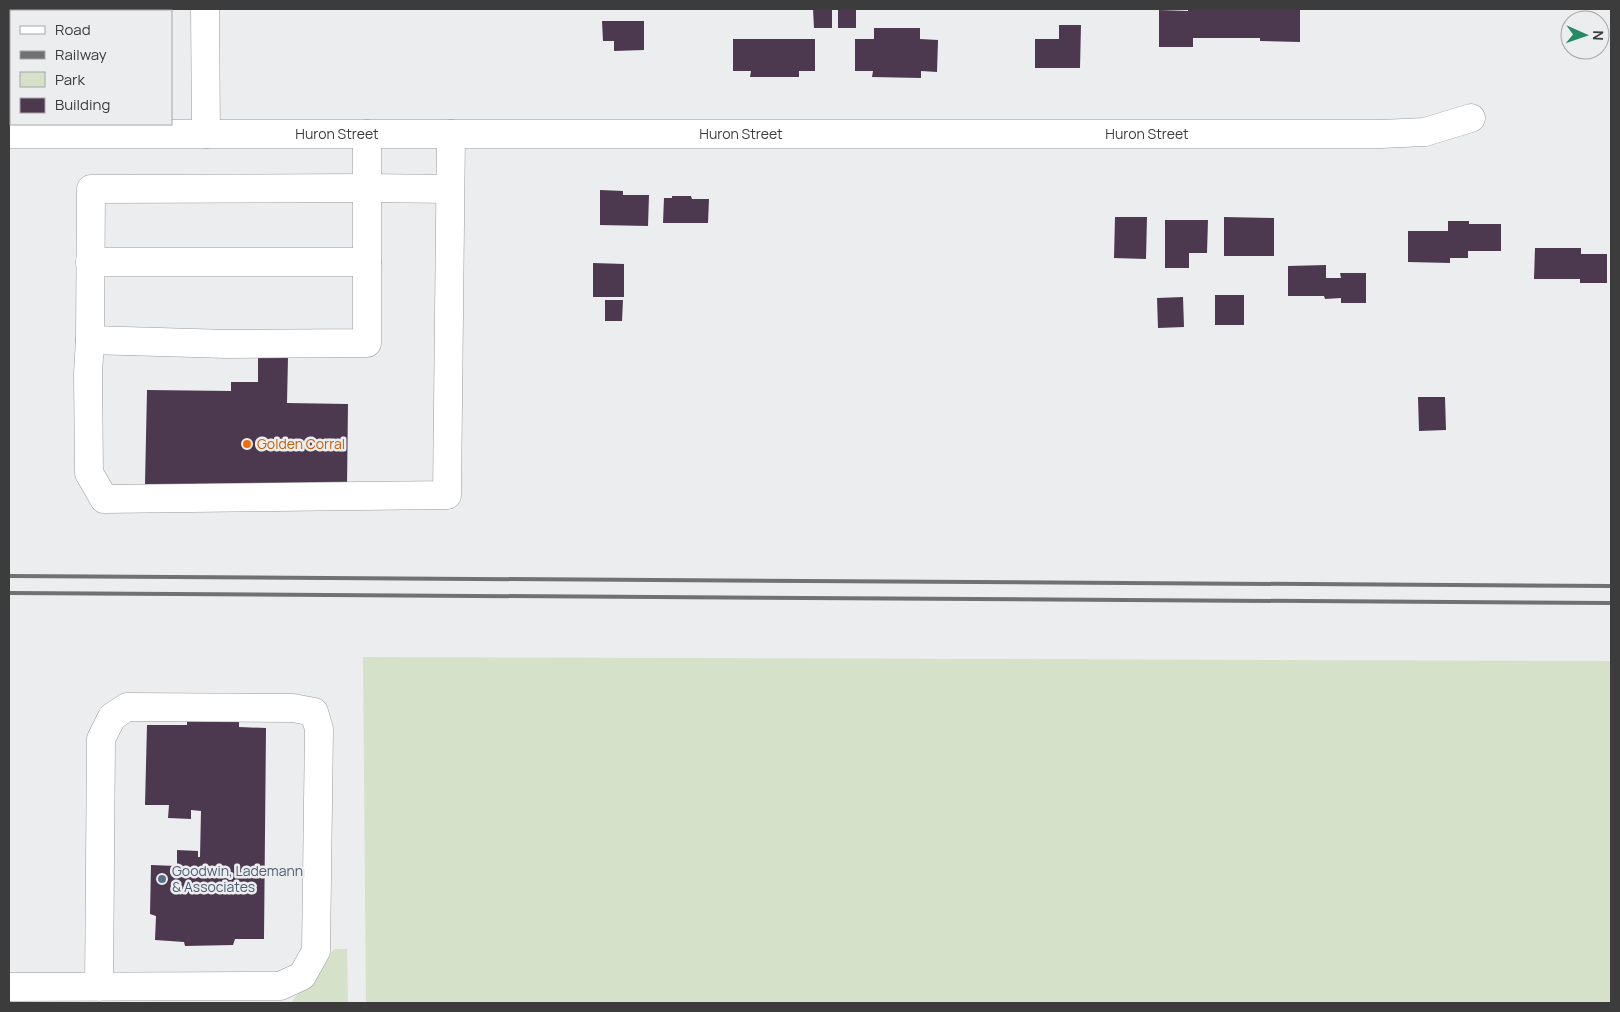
<svg xmlns="http://www.w3.org/2000/svg" width="1620" height="1012" viewBox="0 0 1620 1012" font-family="Manrope,sans-serif">
<style>
.green{fill:#d5e1c8}
.building{fill:#4c394f}
.lines{fill:none;stroke-linecap:round;stroke-linejoin:round}
.minor-casing{stroke:#9b9b9c;stroke-width:29}
.minor{stroke:#fff;stroke-width:28}
.rail{stroke:#707171;stroke-width:4}
.food-dot{fill:#e8710a;stroke:#ecedee;stroke-width:2}
.service-dot{fill:#5c6f8a;stroke:#ecedee;stroke-width:2}
.labels{text-anchor:middle;stroke-width:5;stroke-linejoin:round;paint-order:stroke}
.street-label{font-size:14px;fill:#3c3c3c;stroke:#ecedee}
.food-label{font-size:14px;fill:#c56008;stroke:#ecedee;text-anchor:start}
.service-label{font-size:14px;fill:#4e5e75;stroke:#ecedee;text-anchor:start}
</style>
<rect width="100%" height="100%" fill="#ecedee"/>
<!-- green -->
<g class="green">
<path d="M363,657L1611,661V1003H366Z"/>
<path d="M335,949H347L348,1003H291L325,958Z"/>
</g>
<!-- building -->
<g class="building">
<path d="M74,9H159V11H73Z"/>
<path d="M813,9H832V28H814Z"/>
<rect x="838" y="9" width="18" height="19"/>
<path d="M1188,9H1300V42L1260,41V38H1193V47H1159V10L1188,11Z"/>
<path d="M602,21H644V50L614,51V41H603Z"/>
<path d="M1059,25H1081L1080,68H1035V39H1059Z"/>
<path d="M874,28H920V39L938,40L937,72L921,71V78L872,77L873,71H855V39H874Z"/>
<path d="M733,39H815V71H799V77H750L751,71H733Z"/>
<path d="M600,190L623,191V195H649L648,226L600,225Z"/>
<path d="M672,196H691L692,199H709L708,223H663L664,198H672Z"/>
<path d="M1115,217H1147L1146,259L1114,258Z"/>
<path d="M1224,217L1274,218V256H1224Z"/>
<path d="M1165,220H1208L1207,253H1189V268H1165Z"/>
<path d="M1448,221H1469V224H1501V251H1468V258H1450V263L1408,262V231H1448Z"/>
<path d="M1535,248H1581V254H1607V283H1580V279H1534Z"/>
<path d="M593,263L624,264V297H593Z"/>
<path d="M1326,265V278H1341L1340,273H1366V303H1341V298L1325,299L1324,296H1288V266Z"/>
<rect x="1215" y="295" width="29" height="30"/>
<path d="M1183,297L1184,327L1158,328L1157,298Z"/>
<path d="M605,300H623L622,321H605Z"/>
<path d="M258,356L288,357L287,403L348,404L347,487L145,484L147,390L231,391V382H258Z"/>
<path d="M1418,397H1445L1446,430L1419,431Z"/>
<path d="M187,719L239,720V727L266,728L264,939H235L233,945L185,946L184,942L155,940L156,916L150,914L151,865L177,866V850L198,851V857H200L201,811L191,810V819L168,818L169,805H145L147,725H187Z"/>
</g>
<g class="lines">
<defs>
<g id="minor">
<path d="M205,9L206,134"/>
<path id="s1" d="M9,134H1381L1425,132L1471,118"/>
<path d="M367,134V343L228,344L90,340L88,374L89,473L104,499L447,495L451,134"/>
<path d="M90,262H367"/>
<path d="M90,340L91,189L367,188L450,189"/>
<path d="M9,987L280,986L302,976L316,951L319,729L314,712L293,708L127,707L112,717L101,739L99,987"/>
</g>
</defs>
<!-- minor casing -->
<use href="#minor" class="minor-casing"/>
<!-- minor -->
<use href="#minor" class="minor"/>
<!-- rail -->
<g class="rail">
<path d="M9,576L1611,586"/>
<path d="M9,593L1611,603"/>
</g>
</g>
<!-- markers -->
<circle class="food-dot" cx="247" cy="444" r="5"/>
<circle class="service-dot" cx="162" cy="879" r="5"/>
<g class="labels">
<!-- street labels -->
<g class="street-label">
<text dy="5" stroke="none"><textPath href="#s1" startOffset="328">Huron Street</textPath></text>
<text dy="5" stroke="none"><textPath href="#s1" startOffset="732">Huron Street</textPath></text>
<text dy="5" stroke="none"><textPath href="#s1" startOffset="1138">Huron Street</textPath></text>
</g>
<!-- food labels -->
<g class="food-label">
<text x="257" y="449">Golden Corral</text>
</g>
<!-- service labels -->
<g class="service-label">
<text x="172" y="876">Goodwin, Lademann<tspan x="172" dy="16">&amp; Associates</tspan></text>
</g>
</g>
<!-- border -->
<rect width="1620" height="1012" fill="none" stroke="#3c3c3c" stroke-width="20"/>
<!-- legend -->
<rect x="10" y="10" width="162" height="115" fill="#ecedee" stroke="#a6a6a7"/>
<rect x="20" y="26" width="25" height="8" fill="#ffffff" stroke="#a6a6a7"/>
<text x="55" y="35" font-size="15" fill="#3c3c3c">Road</text>
<rect x="20" y="51" width="25" height="8" fill="#707171" stroke="#a6a6a7"/>
<text x="55" y="60" font-size="15" fill="#3c3c3c">Railway</text>
<rect x="20" y="72" width="25" height="15" fill="#d5e1c8" stroke="#a6a6a7"/>
<text x="55" y="85" font-size="15" fill="#3c3c3c">Park</text>
<rect x="20" y="98" width="25" height="15" fill="#4c394f" stroke="#a6a6a7"/>
<text x="55" y="110" font-size="15" fill="#3c3c3c">Building</text>
<!-- north arrow -->
<g transform="translate(1585 35) rotate(92)"><circle r="24" fill="#ecedee" stroke="#a6a6a7"/>
<path d="M0-4L9 19L0 12L-9 19Z" fill="#258b66"/>
<text y="-8" font-size="14" font-weight="bold" text-anchor="middle" fill="#3c3c3c">N</text>
</g>
</svg>
